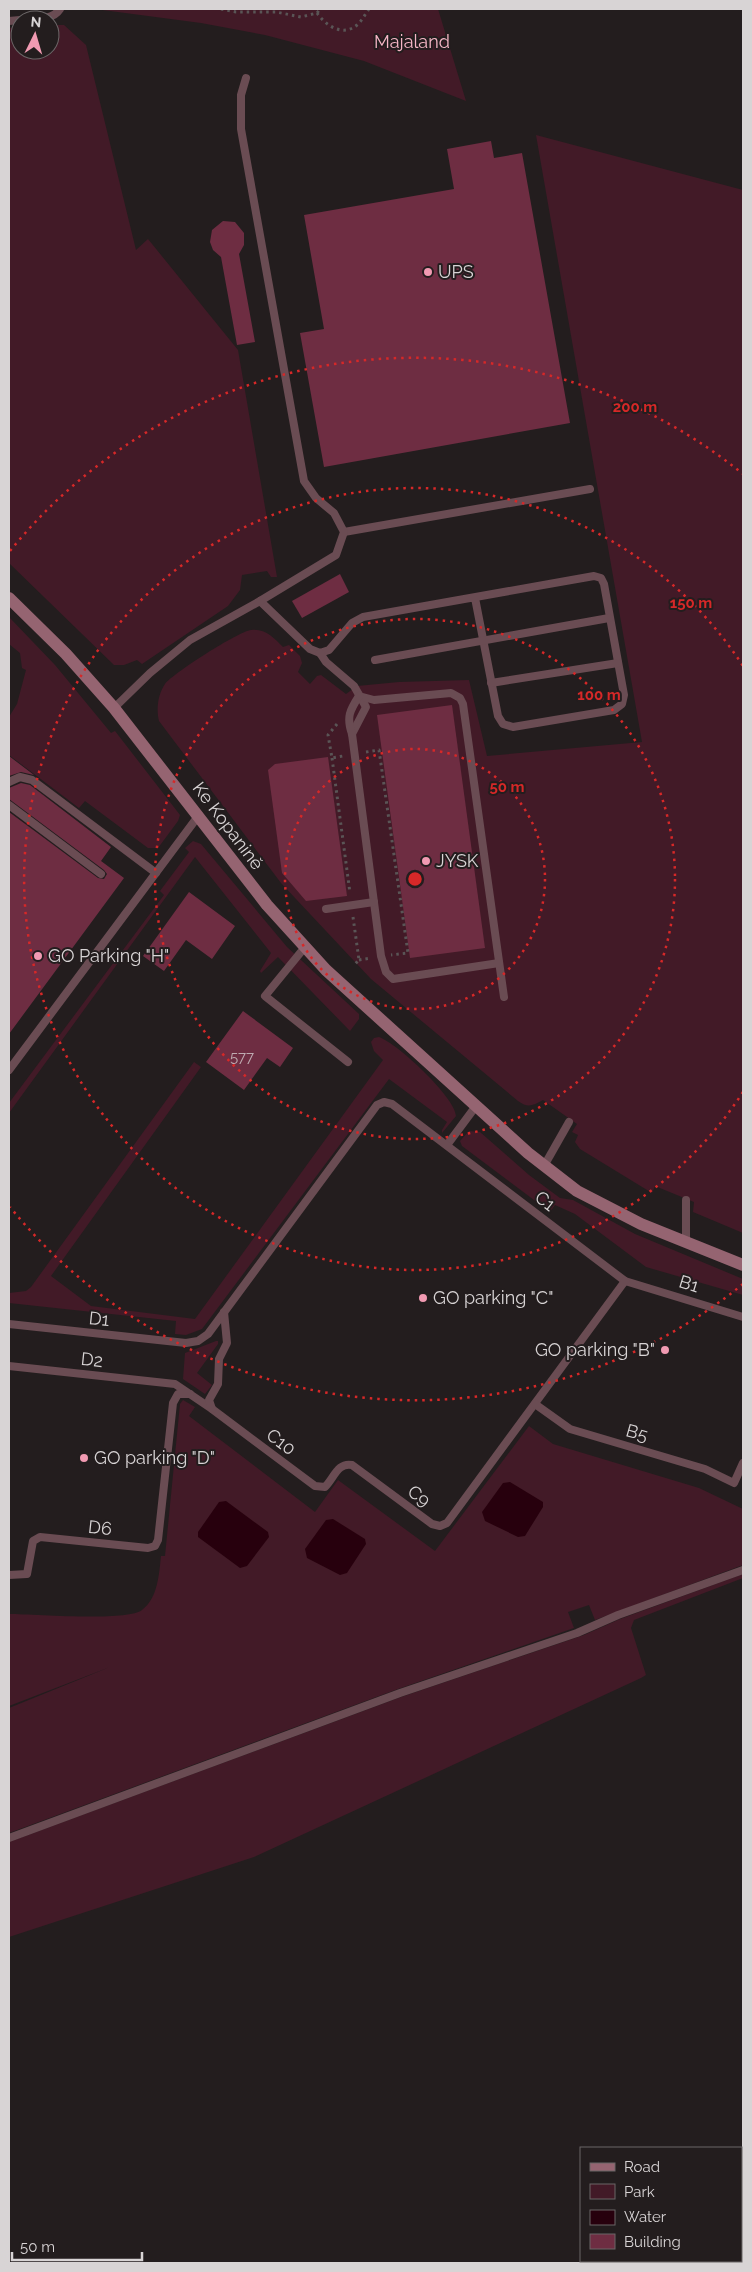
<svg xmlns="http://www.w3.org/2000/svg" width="752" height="2272" viewBox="0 0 752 2272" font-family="Raleway,sans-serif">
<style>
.green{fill:#421a27}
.water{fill:#27000d}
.building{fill:#6e2d42}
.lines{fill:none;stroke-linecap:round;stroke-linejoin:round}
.path{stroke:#5a5556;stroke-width:3;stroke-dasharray:2.5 4;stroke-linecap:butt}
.lane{stroke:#6a4c53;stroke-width:8}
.secondary{stroke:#956471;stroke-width:12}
.ring{fill:none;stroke:#d62828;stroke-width:2.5;stroke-dasharray:2.5 5}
.poi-dot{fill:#f19ab2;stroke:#231d1e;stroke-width:2}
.labels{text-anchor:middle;stroke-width:4;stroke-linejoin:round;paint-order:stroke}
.number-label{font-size:15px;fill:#beaab0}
.park-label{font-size:18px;fill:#f5b6c6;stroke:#231d1e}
.poi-label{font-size:18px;fill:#d8d4d5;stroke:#231d1e;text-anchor:start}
.street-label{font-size:18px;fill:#d8d4d5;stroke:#231d1e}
.centre{fill:#d62828;stroke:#231d1e;stroke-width:2.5}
.ring-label{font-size:15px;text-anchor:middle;font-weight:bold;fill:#d62828;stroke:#231d1e;stroke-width:4;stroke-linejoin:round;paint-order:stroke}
</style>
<rect width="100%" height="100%" fill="#231d1e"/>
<!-- green -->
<g class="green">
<path d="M95,9H438L466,101L364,61L265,35L201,23Z"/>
<path d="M50,25H64L86,45L136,250L148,239L238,350L277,577H271L267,571L242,575L240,590L228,606L142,664L137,660L124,665H114L9,563V28L20,27V50H50Z"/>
<path d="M536,135L743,190V1233L693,1212L694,1202L655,1186L652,1193L580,1149L575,1142L578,1135L572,1132L577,1124L543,1100C532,1106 528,1108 518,1101L371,979L281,883L159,721C156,709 158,694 165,684C172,674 239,631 251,630C265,628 274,638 283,647L289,645L300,656L302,663L298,672L310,684L317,676L321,675L346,694L357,686L399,682L469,680L487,756L642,742Z"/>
<path d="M9,617L55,665L111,733L115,731L180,815L178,821L158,848H148L85,801L79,808L9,755V717L17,704L26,670L22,668L20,653L9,644Z"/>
<path d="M193,841L201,844L287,947L359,1014V1019L350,1031L278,957L261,973L260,971L271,953L195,857L9,1113V1103L164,895L160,891L189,852L185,848Z"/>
<path d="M379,1037C397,1043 456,1098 456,1116L442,1133V1130L447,1122L389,1079L202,1329L186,1335L175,1334L176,1321L9,1303V1293L26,1291L31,1287L194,1062L201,1067L51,1276L91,1306L195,1319L383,1060L374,1051L371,1042L374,1038Z"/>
<path d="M469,1131L480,1132L529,1175L560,1198L573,1200L635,1234L743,1279V1295L646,1267L575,1214L555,1205L550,1212L462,1146L460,1141Z"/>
<path d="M216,1341H218V1344L197,1373L212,1385L205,1394L183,1379L185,1353Z"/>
<path d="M183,1400L195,1407L189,1416L315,1512L338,1480L435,1551L529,1426L553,1444L699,1488L743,1509V1565L595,1620L589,1605L568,1612L574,1628L398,1689L9,1833V1708L110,1667L9,1706V1614C33,1614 127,1622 142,1610C158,1598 159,1574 161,1556H165L180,1404Z"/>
<path d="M743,1574V1578L634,1620L631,1628L646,1675L641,1678L254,1857L9,1937V1842L401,1697L584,1635L620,1619Z"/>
</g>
<!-- water -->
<g class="water">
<path d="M510,1482L543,1502V1507L525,1536L518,1537L485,1521L482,1512L503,1483Z"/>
<path d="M226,1501L268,1532L269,1537L247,1566L240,1568L198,1537V1532L219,1502Z"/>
<path d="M333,1519L365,1539L366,1544L347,1573L340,1575L307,1558L305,1549L326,1520Z"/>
</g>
<!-- building -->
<g class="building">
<path d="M491,141L494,158L522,153L570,423L324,467L300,333L324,329L304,215L454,189L447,149Z"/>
<path d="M223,221L235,222L244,233V245L239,254L255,342L237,345L221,257L213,250L210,242L212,230Z"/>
<path d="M340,574L349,592L302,618L292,601Z"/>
<path d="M452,705L485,948L410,958L377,715Z"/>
<path d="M9,756L34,775L21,772L9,776Z"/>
<path d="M328,757L347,896L306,901L282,873L268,770L275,764Z"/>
<path d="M21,783L30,785L111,847L101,861L124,878L9,1034V812L98,878L104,879L107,874L104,870L9,799V788Z"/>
<path d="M189,892L235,926L212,959L186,940L164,971L143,956Z"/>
<path d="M243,1011L293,1048L280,1067L267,1058L244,1090L206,1062Z"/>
</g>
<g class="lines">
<!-- path -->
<g class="path">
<path d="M221,9L236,12H276L301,17L317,13L320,9"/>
<path d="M317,13C326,26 343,37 357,25C362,21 365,14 369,9"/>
<path d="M337,724L328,735L332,758L343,756"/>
<path d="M366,752L379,750L408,953L391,955"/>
<path d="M332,758L350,893"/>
<path d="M353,917L359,960L353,966"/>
<path d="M359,960L371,958"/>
</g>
<!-- lane -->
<g class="lane">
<path d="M24,20C36,19 53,20 60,9"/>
<path d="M9,21L20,20"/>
<path d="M344,532L590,489"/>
<path d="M260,601L310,649L320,653L329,650L352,623L363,617L594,576L601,578L604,584L624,695L622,704L614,710L513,727L503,724L498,716L475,598"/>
<path d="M320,653L326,662L354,686L366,707L352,734"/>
<path d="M375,660L609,618"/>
<path d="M491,683L618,663"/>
<path d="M359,696L374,700L451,693L460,698L463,704L504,997"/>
<path d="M359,696C350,710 346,717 352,734L381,956L386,972L393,979L499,963"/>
<path d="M114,708L150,673L190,640L260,601L336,555L344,532L334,513L316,498L304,481L241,129V95L246,78"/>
<path d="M9,782L20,777L32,780L156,873"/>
<path d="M9,805L101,874"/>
<path d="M326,909L374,902"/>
<path d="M305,947L265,996L348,1062"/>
<path d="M9,1070L199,815"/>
<path d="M447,1145L476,1106"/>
<path d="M544,1166L569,1122"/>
<path d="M686,1242V1200"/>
<path d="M9,1324L186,1343L198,1341L208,1334L377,1105L384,1102L392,1104L625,1281L743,1317"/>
<path d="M9,1366L175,1384L212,1409L315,1486L325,1487C334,1478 338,1462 352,1465L432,1524L440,1526L447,1523L625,1281"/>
<path d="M535,1404L570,1429L705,1469L734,1483L743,1463"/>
<path d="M212,1409L209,1400L218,1384L219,1359L227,1343L224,1312"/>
<path d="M9,1575L27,1574L33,1541L40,1537L148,1548L155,1546L158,1540L173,1403L178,1394H190"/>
<path d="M9,1838L400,1693L577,1633L618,1615L743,1570"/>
</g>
<!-- secondary -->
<path class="secondary" d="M9,598L66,654L114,708L267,905L326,970L528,1153L577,1191L641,1224L743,1265"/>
</g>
<!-- distance rings -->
<g class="ring">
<circle cx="415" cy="879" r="130"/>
<circle cx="415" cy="879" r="260"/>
<path d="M743 1092A391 391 0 1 1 743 666"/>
<path d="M743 1284A521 521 0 0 1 10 1207M10 551A521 521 0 0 1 743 474"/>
</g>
<!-- markers -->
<g class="poi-dot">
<circle cx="428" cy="272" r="5"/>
<circle cx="426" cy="861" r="5"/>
<circle cx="38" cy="956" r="5"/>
<circle cx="423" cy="1298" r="5"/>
<circle cx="665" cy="1350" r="5"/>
<circle cx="84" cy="1458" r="5"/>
</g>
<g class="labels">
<!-- number labels -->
<g class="number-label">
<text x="242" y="1062">577</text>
</g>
<!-- park labels -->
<g class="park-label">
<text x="412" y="48">Majaland</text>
</g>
<!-- poi labels -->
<g class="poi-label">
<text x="438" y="278">UPS</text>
<text x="436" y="867">JYSK</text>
<text x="48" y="962">GO Parking "H"</text>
<text x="433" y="1304">GO parking "C"</text>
<text x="655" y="1356" text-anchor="end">GO parking "B"</text>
<text x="94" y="1464">GO parking "D"</text>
</g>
<!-- street labels -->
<g class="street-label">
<text transform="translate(228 826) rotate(53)" y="6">Ke Kopanině</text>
<text transform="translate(545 1201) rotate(37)" y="6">C1</text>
<text transform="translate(689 1284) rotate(17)" y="6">B1</text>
<text transform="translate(99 1319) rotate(6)" y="6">D1</text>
<text transform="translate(92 1360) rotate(6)" y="6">D2</text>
<text transform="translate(637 1433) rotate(16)" y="6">B5</text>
<text transform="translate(281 1442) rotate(37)" y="6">C10</text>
<text transform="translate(419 1496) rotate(37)" y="6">C9</text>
<text transform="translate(100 1528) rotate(6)" y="6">D6</text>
</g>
</g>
<circle cx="415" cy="879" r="8" class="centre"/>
<g class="ring-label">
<text x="635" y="412">200 m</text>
<text x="691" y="608">150 m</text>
<text x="599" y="700">100 m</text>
<text x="507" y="792">50 m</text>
</g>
<!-- border -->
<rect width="752" height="2272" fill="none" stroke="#d8d4d5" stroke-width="20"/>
<!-- legend -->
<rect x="580" y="2147" width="162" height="115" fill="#231d1e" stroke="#6b6667"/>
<rect x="590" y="2163" width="25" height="8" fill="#956471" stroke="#6b6667"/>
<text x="624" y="2172" font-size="15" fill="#d8d4d5">Road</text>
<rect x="590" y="2184" width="25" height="15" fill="#421a27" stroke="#6b6667"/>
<text x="624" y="2197" font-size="15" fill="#d8d4d5">Park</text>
<rect x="590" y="2210" width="25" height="15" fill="#27000d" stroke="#6b6667"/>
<text x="624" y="2222" font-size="15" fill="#d8d4d5">Water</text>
<rect x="590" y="2234" width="25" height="15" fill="#6e2d42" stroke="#6b6667"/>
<text x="624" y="2247" font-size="15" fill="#d8d4d5">Building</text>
<!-- north arrow -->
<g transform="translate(35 35) rotate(5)"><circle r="24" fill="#231d1e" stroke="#6b6667"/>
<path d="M0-4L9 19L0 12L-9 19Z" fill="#f19ab2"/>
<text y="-8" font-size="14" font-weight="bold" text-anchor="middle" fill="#d8d4d5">N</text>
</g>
<!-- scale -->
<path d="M12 2252v8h130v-8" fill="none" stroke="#d8d4d5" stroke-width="2.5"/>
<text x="20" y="2252" font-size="15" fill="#d8d4d5" stroke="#231d1e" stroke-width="4" paint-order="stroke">50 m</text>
</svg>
